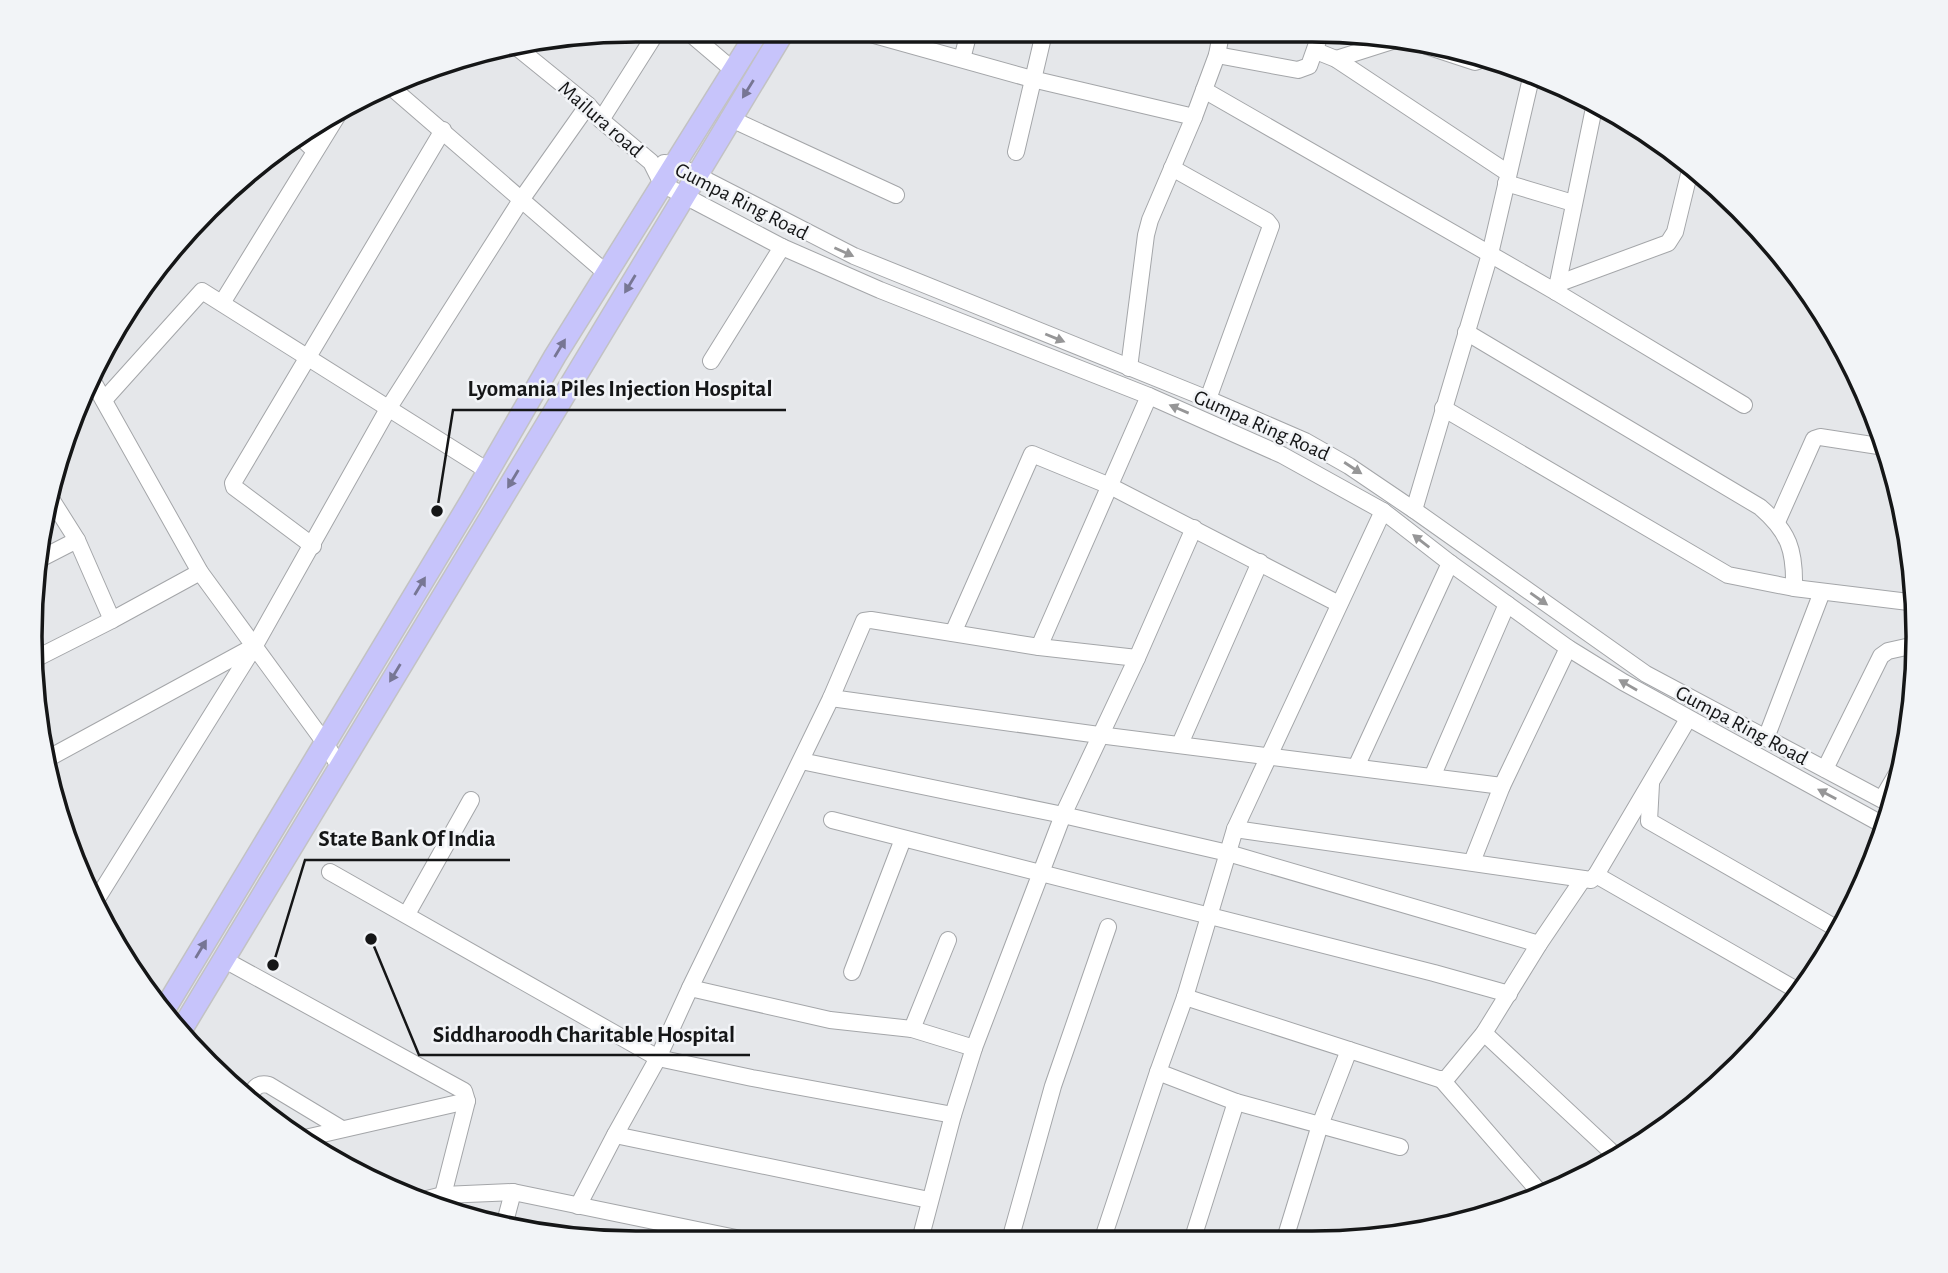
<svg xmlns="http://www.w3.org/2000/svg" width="1948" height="1273" viewBox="0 0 1948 1273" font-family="'Alegreya Sans',sans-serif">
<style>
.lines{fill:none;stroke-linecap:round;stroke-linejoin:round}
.minor-casing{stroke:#a4a6a9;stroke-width:18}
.major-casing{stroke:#c2c2c3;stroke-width:24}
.minor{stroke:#fff;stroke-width:16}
.major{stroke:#c7c4fb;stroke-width:21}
.oneway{fill:#777694}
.oneway2{fill:#969697}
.labels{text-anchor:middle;stroke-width:5;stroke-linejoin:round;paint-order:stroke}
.street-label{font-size:21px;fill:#151617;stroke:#f2f4f7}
.rim{fill:none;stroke:#151617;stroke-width:3.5}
.leader{fill:none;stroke:#151617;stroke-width:2.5}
.callout-dot{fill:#151617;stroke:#f2f4f7;stroke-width:2.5}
.callout-label{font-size:23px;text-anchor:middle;font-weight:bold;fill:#151617;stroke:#f2f4f7;stroke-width:5;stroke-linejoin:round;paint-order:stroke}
</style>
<rect width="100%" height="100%" fill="#e5e7ea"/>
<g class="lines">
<defs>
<g id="minor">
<path d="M686,30L733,70"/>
<path d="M860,31L1032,79L1194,117L1204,90"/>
<path d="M1221,34L1217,55L1204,90L1556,292L1744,405"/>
<path d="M1405,39L1475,62L1478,61"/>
<path d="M519,49L588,105L601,120L651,162L662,184L782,247L880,290L1149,396L1282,455L1383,511L1450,563L1568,648L1623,682L1887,827"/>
<path d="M1316,51L1336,59L1508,173"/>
<path d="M1217,55L1298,70L1309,66L1320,35"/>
<path d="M962,59L969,32"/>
<path d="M1336,59L1402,38"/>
<path d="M391,87L606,273"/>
<path d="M729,118L896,195"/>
<path d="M601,120L658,30"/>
<path d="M297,134L315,151"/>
<path d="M1016,152L1044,33"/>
<path d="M664,163L675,164L854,256L1208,399L1305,441L1349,466L1414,510L1646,674L1892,805"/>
<path d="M1172,168L1267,221L1271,226L1208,399"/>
<path d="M1506,183L1573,203"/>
<path d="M1557,284L1668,243L1675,232L1691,166"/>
<path d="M1556,292L1595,103"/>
<path d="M222,303L339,113"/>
<path d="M1466,332L1760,507C1789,532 1795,550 1794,588"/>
<path d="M711,361L782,247"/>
<path d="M1129,368L1146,235L1150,220L1194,117"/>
<path d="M91,378L200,572L325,743L339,766"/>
<path d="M104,400L202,291L488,471"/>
<path d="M1443,408L1728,575L1794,588L1917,603"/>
<path d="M53,502L77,540L112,620L200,572"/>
<path d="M1414,510L1490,254L1531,78"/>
<path d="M1777,522L1814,439L1820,437L1885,447"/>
<path d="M313,546L234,487L233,483L443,130"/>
<path d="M40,559L77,540"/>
<path d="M953,633L1032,454L1110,486L1339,604"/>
<path d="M1039,647L1149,396"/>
<path d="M37,658L112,620"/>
<path d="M831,698L1099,735L1502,786"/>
<path d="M1766,738L1822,592"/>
<path d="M1180,744L1260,562"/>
<path d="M47,759L251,648"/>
<path d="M801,761L1063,815L1228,853L1539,944"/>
<path d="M1356,767L1450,563"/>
<path d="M1825,769L1881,656L1888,651L1915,645"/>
<path d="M1432,777L1507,604"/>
<path d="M1651,784L1649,821L1841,931"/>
<path d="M1882,799L1902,765"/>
<path d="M832,820L1434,973L1509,994"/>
<path d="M1235,829L1591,880L1596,875L1688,719"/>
<path d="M1472,862L1502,786L1568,648"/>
<path d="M330,872L658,1058L752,1078L953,1115"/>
<path d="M1596,875L1800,992"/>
<path d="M95,902L254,647L388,409L521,200L588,105"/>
<path d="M407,914L471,800"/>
<path d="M223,959L464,1091L467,1101L443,1195"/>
<path d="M852,972L903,839"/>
<path d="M690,988L830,1020L912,1029L974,1048"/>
<path d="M1185,997L1439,1079H1446L1484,1033L1539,944L1583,879"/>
<path d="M912,1029L948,940"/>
<path d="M1484,1033L1617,1157"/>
<path d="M1158,1072L1236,1102L1400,1147"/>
<path d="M1442,1080L1542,1195"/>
<path d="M248,1100C253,1090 256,1082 269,1085L342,1129"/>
<path d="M615,1135L929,1200"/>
<path d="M305,1138L467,1101"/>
<path d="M427,1199L443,1195L513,1192L741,1239"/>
<path d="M578,1206L615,1135L658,1058L690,988L831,698L864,621L871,620L1039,647L1137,658"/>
<path d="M505,1222L513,1192"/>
<path d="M920,1240L953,1115L974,1048L1063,815L1137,658L1194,528"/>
<path d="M1010,1240L1053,1086L1108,927"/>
<path d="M1102,1241L1158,1072L1185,997L1235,829L1383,511"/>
<path d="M1192,1241L1236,1102"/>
<path d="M1284,1242L1320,1125L1349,1050"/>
</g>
<g id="major">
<path d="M166,1007L471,501L555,356L758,31"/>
<path d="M183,1027L784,31"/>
</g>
</defs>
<!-- minor casing -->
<use href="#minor" class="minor-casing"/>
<!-- major casing -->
<use href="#major" class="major-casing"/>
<!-- minor -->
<use href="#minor" class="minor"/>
<!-- major -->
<use href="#major" class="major"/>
</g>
<!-- one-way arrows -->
<defs><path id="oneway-solid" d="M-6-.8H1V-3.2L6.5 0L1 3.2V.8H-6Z" transform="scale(1.75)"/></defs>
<g class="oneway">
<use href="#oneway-solid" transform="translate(748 89) rotate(122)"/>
<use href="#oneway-solid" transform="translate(630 284) rotate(121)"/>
<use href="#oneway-solid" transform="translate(560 348) rotate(-59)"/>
<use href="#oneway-solid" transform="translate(513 479) rotate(121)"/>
<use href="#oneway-solid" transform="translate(420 586) rotate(-59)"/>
<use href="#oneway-solid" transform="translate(395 673) rotate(121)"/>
<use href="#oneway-solid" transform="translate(201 949) rotate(-59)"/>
</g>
<g class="oneway2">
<use href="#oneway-solid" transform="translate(844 252) rotate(24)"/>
<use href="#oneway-solid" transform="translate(1055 338) rotate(22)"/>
<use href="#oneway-solid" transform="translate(1179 409) rotate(-157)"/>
<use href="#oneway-solid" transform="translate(1353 468) rotate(33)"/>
<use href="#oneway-solid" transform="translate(1421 541) rotate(-142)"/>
<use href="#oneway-solid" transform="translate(1539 599) rotate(35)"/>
<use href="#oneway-solid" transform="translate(1628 685) rotate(-150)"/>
<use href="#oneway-solid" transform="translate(1827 794) rotate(-152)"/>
</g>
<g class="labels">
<!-- street labels -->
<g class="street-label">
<text transform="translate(601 119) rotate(41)" y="7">Mailura road</text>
<text transform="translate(742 201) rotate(27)" y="7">Gumpa Ring Road</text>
<text transform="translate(1262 425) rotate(24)" y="7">Gumpa Ring Road</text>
<text transform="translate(1742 725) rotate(28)" y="7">Gumpa Ring Road</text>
</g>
</g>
<!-- crop -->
<path d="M0 0H1948V1273H0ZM636 42H1312A594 594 0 0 1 1906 636V637A594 594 0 0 1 1312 1231H636A594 594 0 0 1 42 637V636A594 594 0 0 1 636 42Z" fill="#f2f4f7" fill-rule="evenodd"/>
<path class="rim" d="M636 42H1312A594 594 0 0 1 1906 636V637A594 594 0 0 1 1312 1231H636A594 594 0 0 1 42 637V636A594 594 0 0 1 636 42Z"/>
<!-- callouts -->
<path class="leader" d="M437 511L453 410H786M273 965L305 860H510M371 939L419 1055H750"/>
<g class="callout-dot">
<circle cx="437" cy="511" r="7"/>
<circle cx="273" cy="965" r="7"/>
<circle cx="371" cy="939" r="7"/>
</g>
<g class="callout-label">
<text x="620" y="396">Lyomania Piles Injection Hospital</text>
<text x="407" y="846">State Bank Of India</text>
<text x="584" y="1042">Siddharoodh Charitable Hospital</text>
</g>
</svg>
